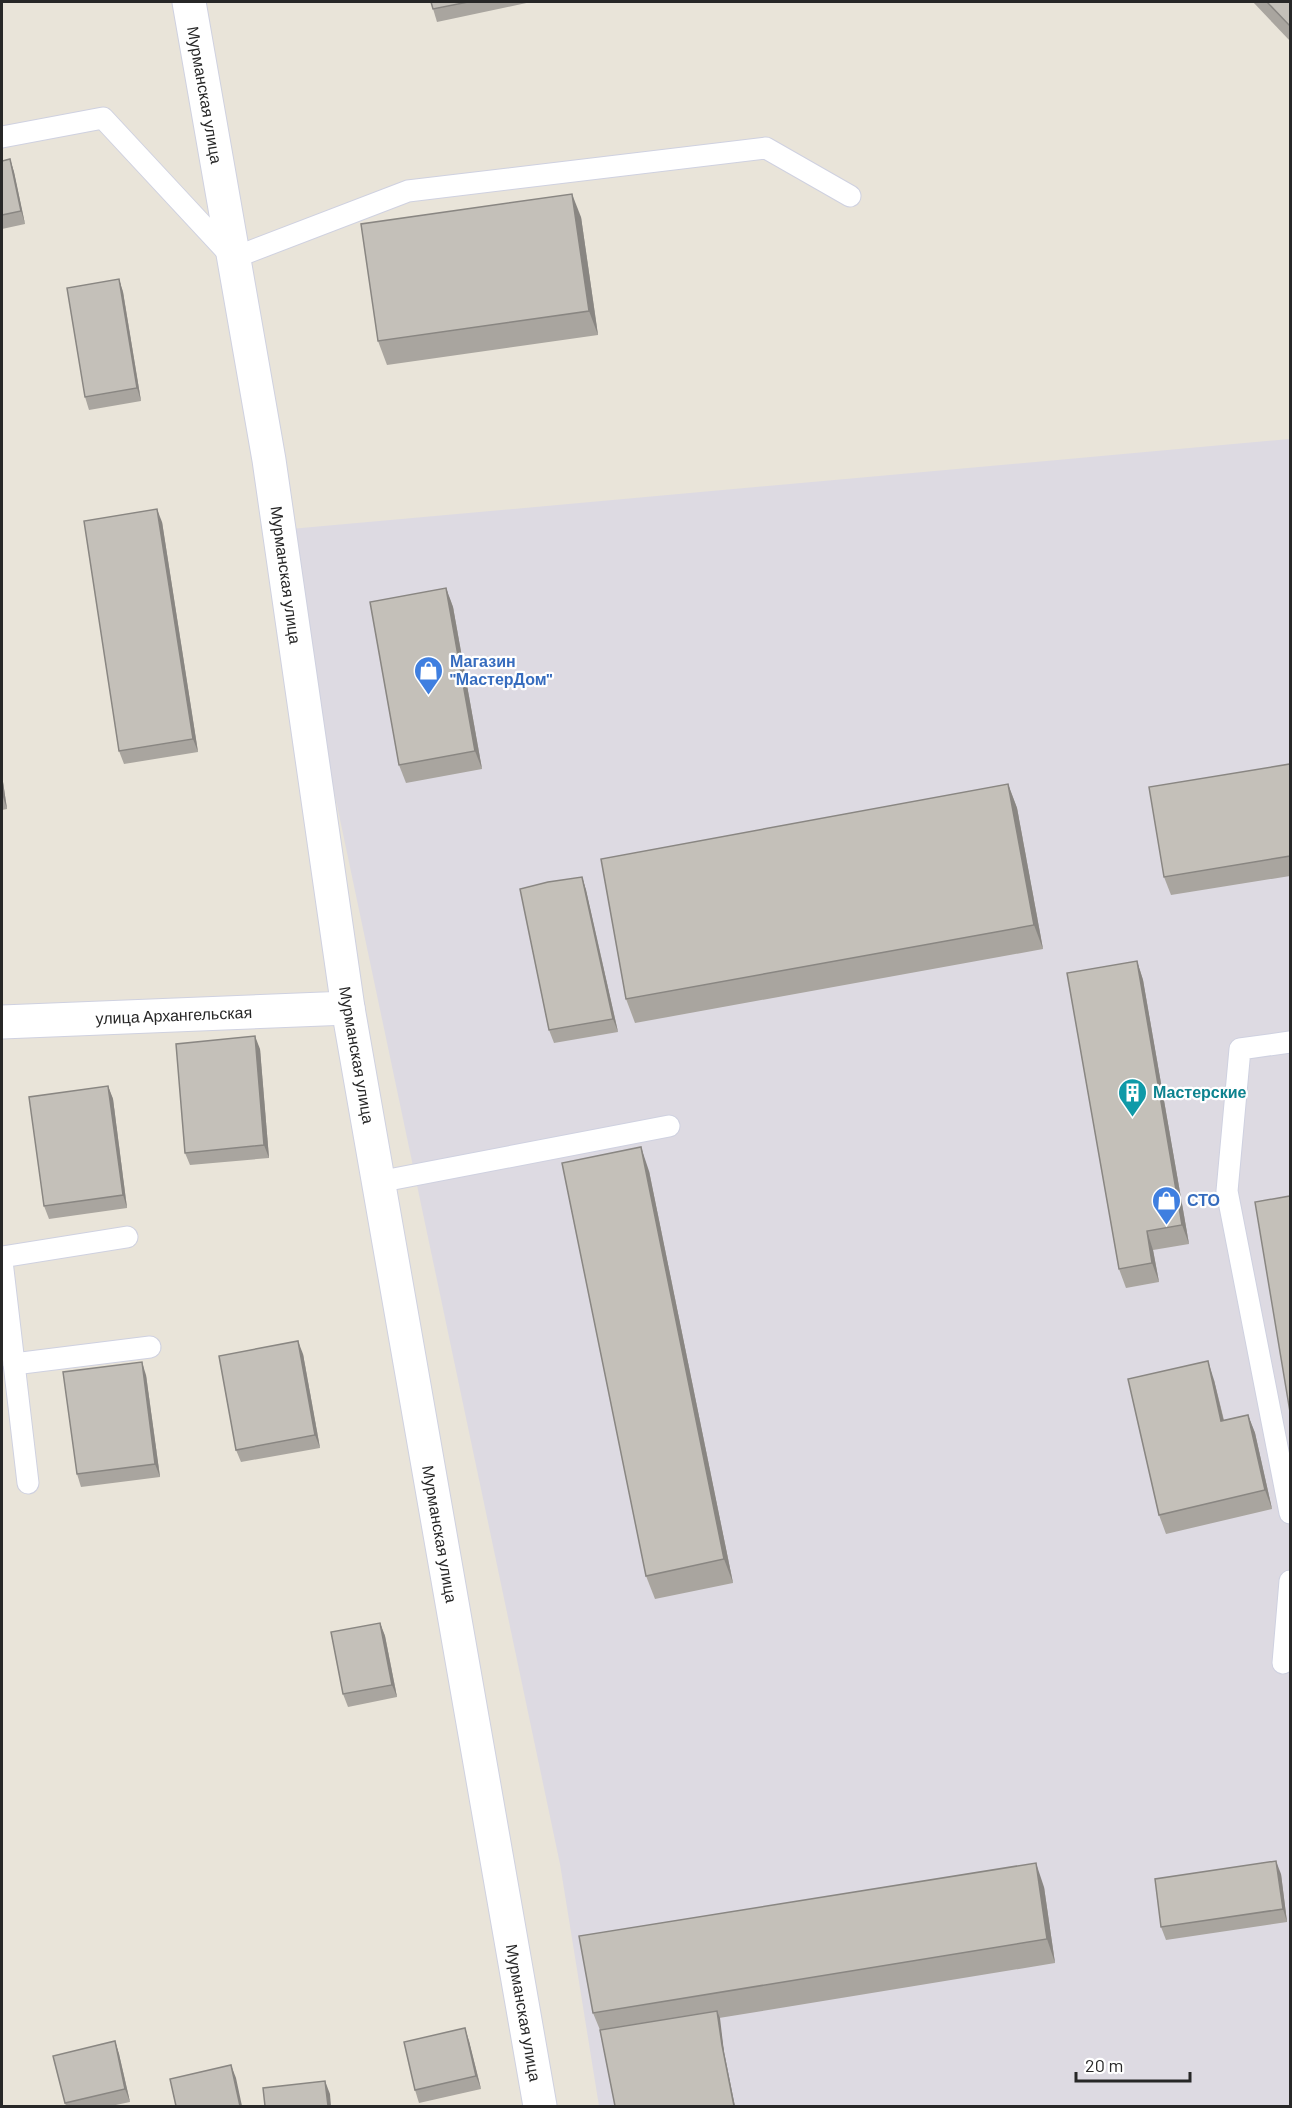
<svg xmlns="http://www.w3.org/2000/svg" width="1292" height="2108" viewBox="0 0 1292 2108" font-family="Barlow,sans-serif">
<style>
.industrial{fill:#dddae2}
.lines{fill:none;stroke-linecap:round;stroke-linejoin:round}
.service-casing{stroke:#cfd1e0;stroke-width:23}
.minor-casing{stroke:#cfd1e0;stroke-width:35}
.tertiary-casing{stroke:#cfd1e0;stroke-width:35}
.service{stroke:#fff;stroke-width:21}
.minor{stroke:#fff;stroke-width:33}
.tertiary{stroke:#fff;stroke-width:33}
.wall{fill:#a9a59f}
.shaded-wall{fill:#898682}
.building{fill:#c4c0b9;stroke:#898682;stroke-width:1.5}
.labels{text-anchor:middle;stroke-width:4.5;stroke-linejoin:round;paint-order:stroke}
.street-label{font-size:16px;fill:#272727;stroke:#fff}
.shop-label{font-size:16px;font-weight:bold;fill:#366cbe;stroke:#fff;text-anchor:start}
.culture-label{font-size:16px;font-weight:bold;fill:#0d838f;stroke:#fff;text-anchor:start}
</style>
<rect width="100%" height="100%" fill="#e9e4d9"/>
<!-- industrial -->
<path class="industrial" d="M1290,439V2106H599L560,1864L279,530Z"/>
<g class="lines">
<defs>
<g id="service">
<path d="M2,137L103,118L233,258L408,191L766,148L850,196"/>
<path d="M1290,1042L1240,1049L1227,1191L1290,1513"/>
<path d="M378,1182L669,1126"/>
<path d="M2,1257L127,1237"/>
<path d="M2,1261L28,1483"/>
<path d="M14,1364L150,1347"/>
<path d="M1283,1663L1290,1581"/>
</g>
<g id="minor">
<path id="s1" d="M2,1022L348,1008L269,460L189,2"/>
</g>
<g id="tertiary">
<path id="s2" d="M348,1008L540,2106"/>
</g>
</defs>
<!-- service casing -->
<use href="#service" class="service-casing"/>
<!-- minor casing -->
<use href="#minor" class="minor-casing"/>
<!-- tertiary casing -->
<use href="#tertiary" class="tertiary-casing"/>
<!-- service -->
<use href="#service" class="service"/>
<!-- minor -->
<use href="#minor" class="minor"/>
<!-- tertiary -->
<use href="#tertiary" class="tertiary"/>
</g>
<!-- wall -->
<g class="wall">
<path d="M431,2H531L437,22Z"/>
<path d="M1253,2H1290V41Z"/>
<path d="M10,159L14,172L25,224L2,229V161Z"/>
<path d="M581,217L598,335L387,365L378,341Z"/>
<path d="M119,279L123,292L141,401L89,410L85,397Z"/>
<path d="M162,522L198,752L124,764L119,751Z"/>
<path d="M446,588L453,607L482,769L406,783L399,765Z"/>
<path d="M1290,764V876L1171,895L1164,877Z"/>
<path d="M2,775L7,809L2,810Z"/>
<path d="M1008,784L1017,808L1043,949L635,1023L626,999Z"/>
<path d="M582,877L586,890L618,1032L554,1043L549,1030Z"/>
<path d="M1137,961L1143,980L1189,1244L1153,1250L1159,1282L1126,1288L1119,1269Z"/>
<path d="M260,1049L269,1158L190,1165L185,1153Z"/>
<path d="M108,1086L113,1099L127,1208L49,1219L44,1206Z"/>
<path d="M649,1171L733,1583L655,1599L646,1576Z"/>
<path d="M303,1354L320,1448L241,1462L236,1450Z"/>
<path d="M146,1375L160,1477L81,1487L77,1474Z"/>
<path d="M1214,1380L1224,1420L1248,1415L1255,1433L1272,1509L1166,1534L1159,1515Z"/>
<path d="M380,1623L385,1636L397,1697L348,1707L343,1694Z"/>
<path d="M1281,1874L1287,1922L1166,1940L1161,1927Z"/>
<path d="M1044,1887L1055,1963L719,2018L724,2052L600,2030L593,2013Z"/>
<path d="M115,2041L119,2054L130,2102L111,2106H66L65,2103Z"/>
<path d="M469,2041L481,2089L419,2103L415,2090Z"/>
</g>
<!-- shaded-wall -->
<g class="shaded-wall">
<path d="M10,159L14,172L25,224L21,211Z"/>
<path d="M572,194L581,217L598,335L589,311Z"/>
<path d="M119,279L123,292L141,401L137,388Z"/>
<path d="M157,509L162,522L198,752L193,739Z"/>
<path d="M446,588L453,607L482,769L475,751Z"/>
<path d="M2,775L7,809L2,794Z"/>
<path d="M1008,784L1017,808L1043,949L1034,925Z"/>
<path d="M582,877L586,890L618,1032L613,1019Z"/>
<path d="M1137,961L1143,980L1189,1244L1182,1225Z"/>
<path d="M255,1036L260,1049L269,1158L264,1145Z"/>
<path d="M108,1086L113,1099L127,1208L123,1195Z"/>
<path d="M641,1147L649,1171L733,1583L724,1559Z"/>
<path d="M1147,1231L1153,1250L1159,1282L1152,1263Z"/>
<path d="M298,1341L303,1354L320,1448L315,1435Z"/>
<path d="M1208,1361L1214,1380L1228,1439L1221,1421Z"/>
<path d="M142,1362L146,1375L160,1477L155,1464Z"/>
<path d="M1248,1415L1255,1433L1272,1509L1265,1490Z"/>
<path d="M380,1623L385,1636L397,1697L392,1685Z"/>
<path d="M1276,1861L1281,1874L1287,1922L1283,1909Z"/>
<path d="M1036,1863L1044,1887L1055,1963L1047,1939Z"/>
<path d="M717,2011L720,2018L724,2052L735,2106H734L722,2045Z"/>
<path d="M465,2028L469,2041L481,2089L476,2076Z"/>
<path d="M115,2041L119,2054L130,2102L125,2089Z"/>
<path d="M231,2065L236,2078L242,2106H240Z"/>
<path d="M325,2081L330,2094L331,2106H328Z"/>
</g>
<!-- building -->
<g class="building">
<path d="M431,2H468L433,9Z"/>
<path d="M1267,2H1290V26Z"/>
<path d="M10,159L21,211L2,215V161Z"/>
<path d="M572,194L589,311L378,341L361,224Z"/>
<path d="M119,279L137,388L85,397L67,288Z"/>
<path d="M157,509L193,739L119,751L84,521Z"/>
<path d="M446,588L475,751L399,765L370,602Z"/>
<path d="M1290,764V856L1164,877L1149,787Z"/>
<path d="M1008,784L1034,925L626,999L601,859Z"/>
<path d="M582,877L613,1019L549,1030L520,889L548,882Z"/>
<path d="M1137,961L1182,1225L1147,1231L1152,1263L1119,1269L1067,973Z"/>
<path d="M255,1036L264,1145L185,1153L176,1044Z"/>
<path d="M108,1086L123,1195L44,1206L29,1097Z"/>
<path d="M641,1147L724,1559L646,1576L562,1163Z"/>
<path d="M1290,1196V1412L1255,1202Z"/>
<path d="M298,1341L315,1435L236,1450L219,1356Z"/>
<path d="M1208,1361L1221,1421L1248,1415L1265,1490L1159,1515L1128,1379Z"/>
<path d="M142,1362L155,1464L77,1474L63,1372Z"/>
<path d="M380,1623L392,1685L343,1694L331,1632Z"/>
<path d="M1276,1861L1283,1909L1161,1927L1155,1879Z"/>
<path d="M1036,1863L1047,1939L593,2013L579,1936Z"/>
<path d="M717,2011L722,2045L734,2106H615L600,2030Z"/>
<path d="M465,2028L476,2076L415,2090L404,2042Z"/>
<path d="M115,2041L125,2089L65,2103L53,2056Z"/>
<path d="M231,2065L240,2106H176L170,2079Z"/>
<path d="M325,2081L328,2106H265L263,2088Z"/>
</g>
<!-- icons -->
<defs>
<symbol id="shop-pin" viewBox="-11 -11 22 30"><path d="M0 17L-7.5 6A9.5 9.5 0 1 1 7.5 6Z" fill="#3f7fe0" stroke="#fff"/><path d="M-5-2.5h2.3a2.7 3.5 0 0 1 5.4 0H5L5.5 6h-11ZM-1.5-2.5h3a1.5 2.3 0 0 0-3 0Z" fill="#fff"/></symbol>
<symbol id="building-pin" viewBox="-11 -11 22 30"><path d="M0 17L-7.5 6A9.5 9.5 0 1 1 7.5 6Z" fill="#0f9aa8" stroke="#fff"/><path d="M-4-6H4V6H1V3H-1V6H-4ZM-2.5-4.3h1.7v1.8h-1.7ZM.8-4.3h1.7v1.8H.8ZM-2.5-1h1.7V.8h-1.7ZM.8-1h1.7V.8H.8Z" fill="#fff"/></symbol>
</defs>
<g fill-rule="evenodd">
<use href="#shop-pin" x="412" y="654" width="33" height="45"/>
<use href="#building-pin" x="1116" y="1076" width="33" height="45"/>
<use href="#shop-pin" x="1150" y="1184" width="33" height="45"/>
</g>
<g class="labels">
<!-- street labels -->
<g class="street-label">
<text transform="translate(205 95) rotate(80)" y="6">Мурманская улица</text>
<text transform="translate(286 575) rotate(82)" y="6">Мурманская улица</text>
<text dy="6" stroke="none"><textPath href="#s1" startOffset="172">улица Архангельская</textPath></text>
<text transform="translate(357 1055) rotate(80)" y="6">Мурманская улица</text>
<text dy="6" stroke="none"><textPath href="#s2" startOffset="534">Мурманская улица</textPath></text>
<text dy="6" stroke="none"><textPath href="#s2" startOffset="1020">Мурманская улица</textPath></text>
</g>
<!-- shop labels -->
<g class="shop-label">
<text x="450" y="667">Магазин<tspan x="450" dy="18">"МастерДом"</tspan></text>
<text x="1187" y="1206">СТО</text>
</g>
<!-- culture labels -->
<g class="culture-label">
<text x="1153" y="1098">Мастерские</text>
</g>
</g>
<!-- border -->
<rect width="1292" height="2108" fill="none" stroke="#272727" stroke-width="6"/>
<!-- scale -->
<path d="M1076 2072v9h114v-9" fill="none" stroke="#272727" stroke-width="3"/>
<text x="1085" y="2072" font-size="18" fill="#272727" stroke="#ffffff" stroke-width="4.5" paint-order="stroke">20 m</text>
</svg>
